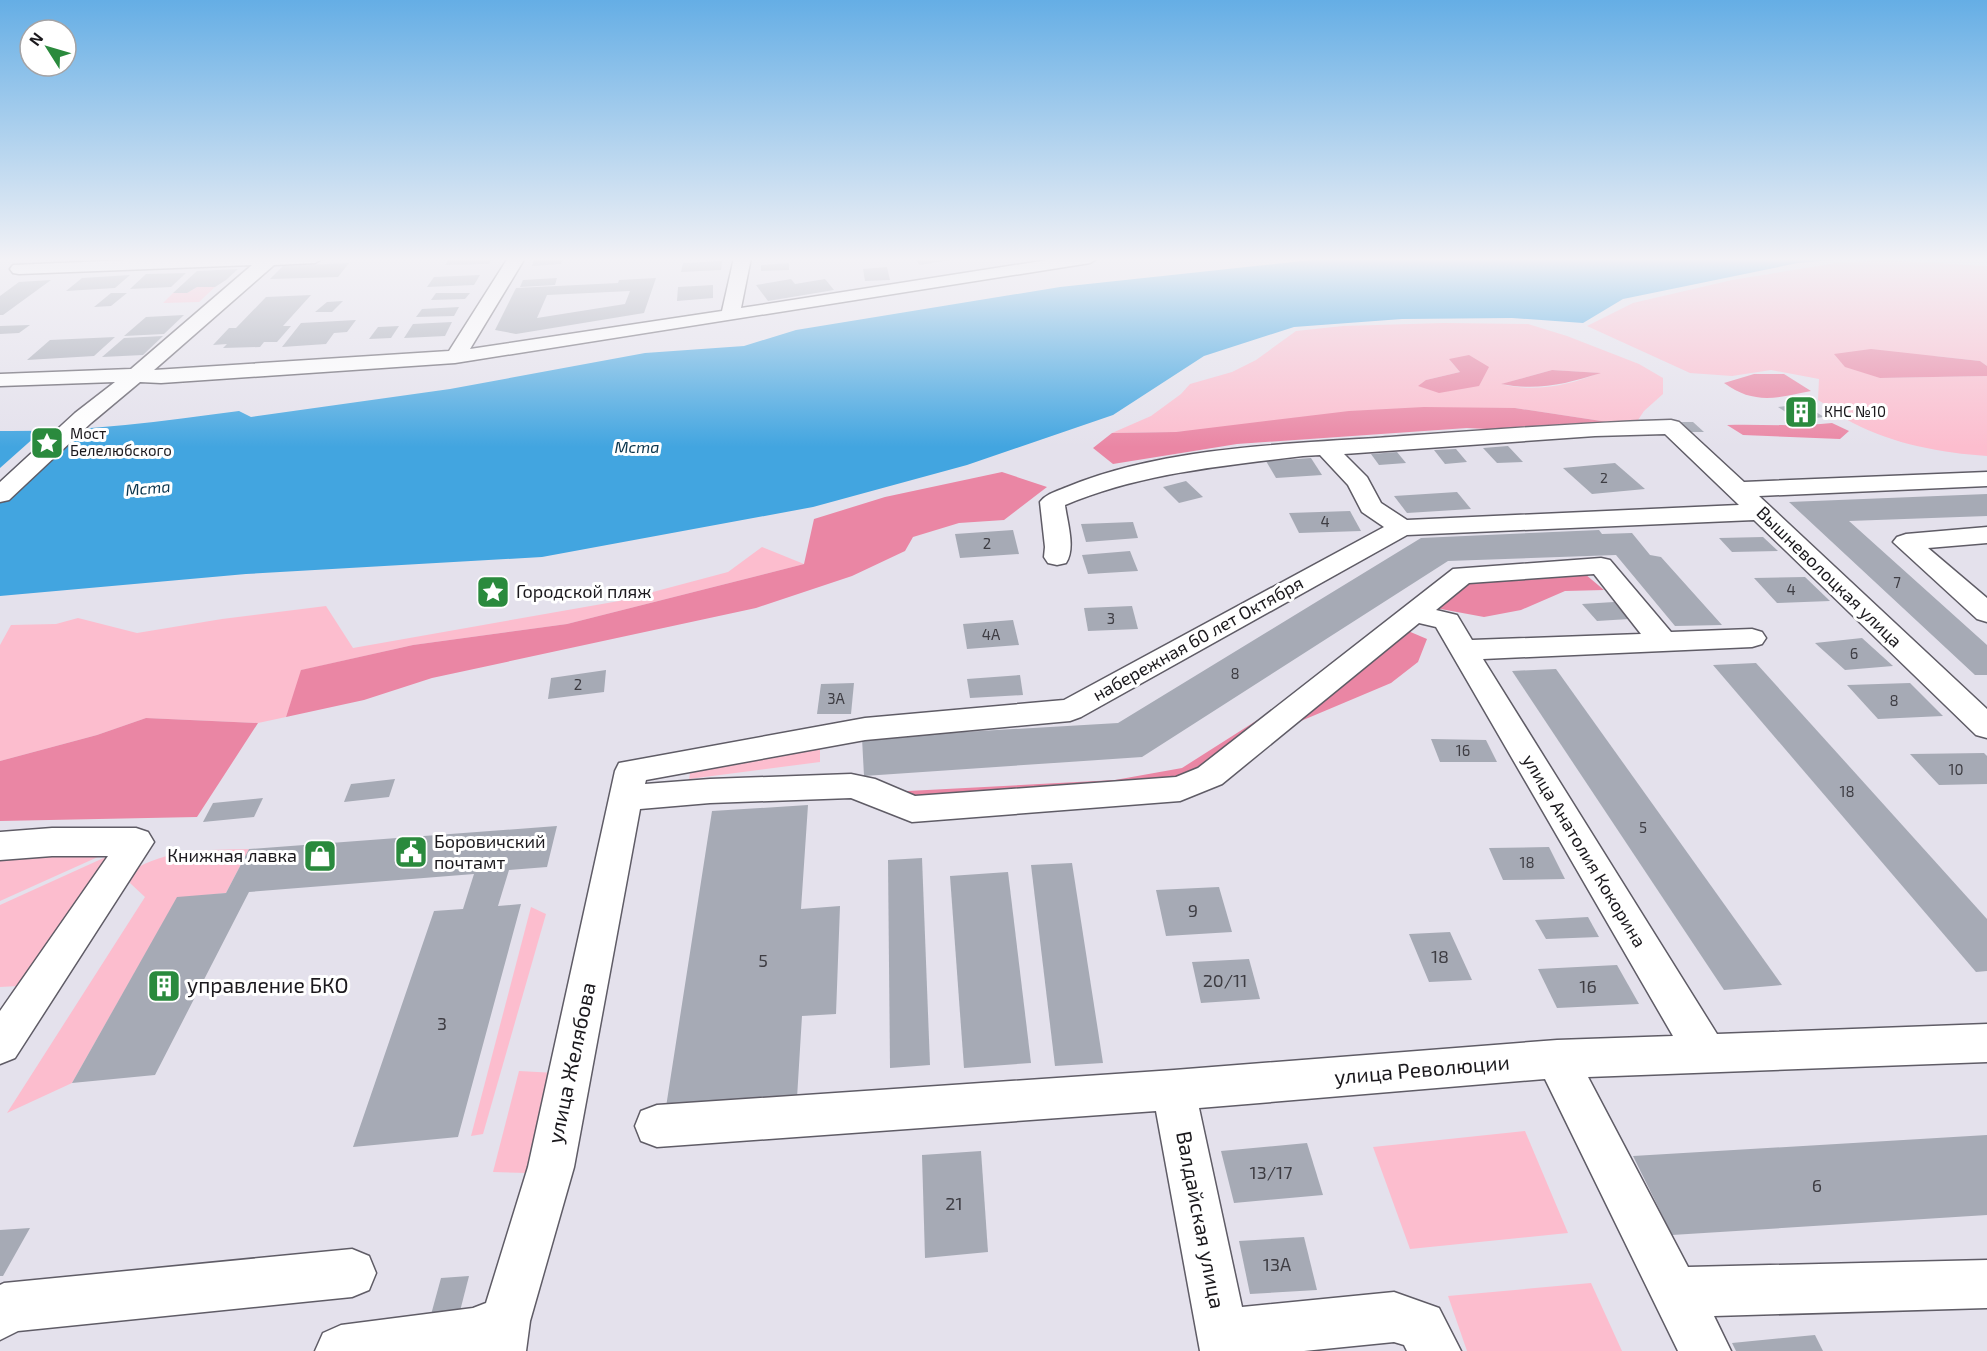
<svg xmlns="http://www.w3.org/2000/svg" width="1987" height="1351" viewBox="0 0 1987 1351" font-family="'Exo 2',sans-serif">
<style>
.green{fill:#fcbdce;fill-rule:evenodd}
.forest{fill:#ea86a4}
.water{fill:#42a5e0}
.pier{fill:#e4e1ec}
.building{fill:#a6aab5;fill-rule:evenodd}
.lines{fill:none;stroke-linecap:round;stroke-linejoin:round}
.minor-casing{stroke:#5f5c66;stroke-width:3}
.minor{fill:#fff;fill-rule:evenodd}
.labels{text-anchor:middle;stroke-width:6;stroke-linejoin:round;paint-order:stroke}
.far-number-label{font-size:14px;fill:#3e3d43}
.far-poi-label{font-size:15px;fill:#1b191d;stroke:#fff;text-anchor:start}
.number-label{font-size:15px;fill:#3e3d43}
.far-water-label{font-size:16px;font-style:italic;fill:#0b364e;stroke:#fff}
.street-label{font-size:18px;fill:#1b191d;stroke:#fff}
.poi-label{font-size:18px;fill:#1b191d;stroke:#fff;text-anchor:start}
.near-number-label{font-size:18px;fill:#3e3d43}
.near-poi-label{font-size:21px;fill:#1b191d;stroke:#fff;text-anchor:start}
.near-street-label{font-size:21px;fill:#1b191d;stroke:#fff}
</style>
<rect width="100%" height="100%" fill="#e4e1ec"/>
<!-- green -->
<g class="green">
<path d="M1882,260L1987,266V366L1980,361L1935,356L1880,378L1987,376V456C1942,453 1893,444 1853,423C1841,417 1830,407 1818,400L1819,379L1771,370L1732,376L1690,373L1587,326L1633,303L1732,280L1837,263Z"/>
<path d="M197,287H215L199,302L163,303L173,293H187Z"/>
<path d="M1444,323L1528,324L1567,336L1639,364L1663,378V394L1644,411L1634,426L1515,408L1176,432L1112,433L1151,416L1181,394L1190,384L1232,372L1256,360L1296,331L1343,326ZM1449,359L1479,386L1426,380L1460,372ZM1552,370L1599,373C1571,385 1532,393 1502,384Z"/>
<path d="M762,547L804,564L567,624L413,645L302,670L286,717L258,723L146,718L97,735L0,761V645L11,625L56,624L78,618L137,633L222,619L326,606L353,648L619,601L728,572Z"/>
<path d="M820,747V762L689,779L691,768Z"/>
<path d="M129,843L0,901V852Z"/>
<path d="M130,846L37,985L0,987V905Z"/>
<path d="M249,849L226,893L177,898L72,1083L7,1113L145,897L130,883L132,871C165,849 210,850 249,849Z"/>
<path d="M531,907L546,914L483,1134L471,1136Z"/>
<path d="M519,1071L556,1073L527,1173L493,1172Z"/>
<path d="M1525,1131L1568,1233L1410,1249L1373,1147Z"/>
<path d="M1591,1283L1622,1351H1467L1448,1296Z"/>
</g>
<!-- forest -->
<g class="forest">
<path d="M1871,349L1980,361L1987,366V376L1880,378L1845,367L1834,354Z"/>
<path d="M1469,355L1489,367L1479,386L1439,393L1418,386L1426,380L1460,372L1449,359Z"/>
<path d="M1552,370L1601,373C1566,384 1537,391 1501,384Z"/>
<path d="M1754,374H1784L1811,391C1777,398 1754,405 1724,383Z"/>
<path d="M1424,407L1515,408L1634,426L1566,433L1467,428L1237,444L1113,464L1093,448L1112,433L1176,432L1349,411Z"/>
<path d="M1832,423L1849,431L1840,439L1743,435L1727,425C1762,424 1797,427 1832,423Z"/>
<path d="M1002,472L1047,487L1004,520L959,523L913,537L905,551L852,576L756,608L432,678L364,700L286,717L301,670L413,645L567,624L804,564L814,519L885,497Z"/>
<path d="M1585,574L1604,590L1565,591L1521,610L1484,617L1430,607L1471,579Z"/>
<path d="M1394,625L1427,639L1418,662L1391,683L1270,734L1227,765L1125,793L887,803L889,792L1115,780L1182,768L1328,675Z"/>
<path d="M146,718L258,723L197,817L0,821V761L97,735Z"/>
</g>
<!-- water -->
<path class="water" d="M1405,258H1857L1798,263L1623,299L1583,323L1512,318L1402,319L1294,327L1204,356L1113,415L967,465L813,507L542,557L246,574L0,596V431C82,432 158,422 239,411L251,417L450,389L645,353L744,346L796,330L1060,287L1320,259Z"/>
<!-- pier -->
<path class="pier" d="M86,426L0,501V468L45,428Z"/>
<!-- building -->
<g class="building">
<path d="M450,258H492L489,264L445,265Z"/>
<path d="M535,258H563L561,264L532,266Z"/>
<path d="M913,258H956V259L920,265Z"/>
<path d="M722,261L721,270L681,272L683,263Z"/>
<path d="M349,263L338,277L270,279L283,266Z"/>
<path d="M789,263V270L761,271V265Z"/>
<path d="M887,267L890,280L865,281L863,269Z"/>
<path d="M238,269L226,280L215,287H197L187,293H173L197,271Z"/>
<path d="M186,273L171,287L130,289L146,274Z"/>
<path d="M130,275L115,288L66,291L82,278Z"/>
<path d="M480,275L474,285L427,287L434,277Z"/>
<path d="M557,278L555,285L520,287L523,280Z"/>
<path d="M656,278L644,313L516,334L495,330L516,288L618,283L619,280ZM630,291L625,304L537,318L547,295Z"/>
<path d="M791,279L795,284L825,279L834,290L768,301L756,285Z"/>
<path d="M51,280L3,315H0V296L19,282Z"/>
<path d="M713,285V298L677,301L678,287Z"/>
<path d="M111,293H127L111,306L94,307Z"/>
<path d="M436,293H470L465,299L431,300Z"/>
<path d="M311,295L283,326H291L277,342H264L260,347L223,348L227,344L213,345L229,328H236L266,297Z"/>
<path d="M343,301L332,312H315L327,302Z"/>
<path d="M459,307L454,316L416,317L422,309Z"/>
<path d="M184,315L164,334L124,336L146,317Z"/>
<path d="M356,320L347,332L334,333L326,344L282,347L301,323Z"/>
<path d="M452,322L445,336L404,338L413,324Z"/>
<path d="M30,325L19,333L0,334V326Z"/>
<path d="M399,326L391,338L369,339L378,327Z"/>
<path d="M163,336L143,355L102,357L124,338Z"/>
<path d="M115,337L94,356L27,360L50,340Z"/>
<path d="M1803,404L1824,417L1798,420L1778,407Z"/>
<path d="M1680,422H1693L1704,432H1690Z"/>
<path d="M1508,446L1523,462L1497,463L1483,448Z"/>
<path d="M1456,449L1467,462L1445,464L1434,450Z"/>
<path d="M1397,452L1406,463L1379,465L1371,454Z"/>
<path d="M1311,458L1322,475L1276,478L1266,461Z"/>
<path d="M1615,463L1645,489L1592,494L1563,468Z"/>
<path d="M1186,481L1203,497L1179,503L1163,487Z"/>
<path d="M1457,492L1471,509L1407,513L1394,496Z"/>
<path d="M1987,494V516L1849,521L1987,645V675H1975L1789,502Z"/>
<path d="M1350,511L1361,531L1299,533L1289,513Z"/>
<path d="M1133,522L1138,538L1086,542L1081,524Z"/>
<path d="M1013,530L1019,554L960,558L955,534Z"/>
<path d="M1599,530L1602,534L1632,533L1650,555L1661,557L1722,625L1675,626L1616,555L1448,561L1142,757L864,776L862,738L1118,723L1421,538Z"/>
<path d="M1763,537L1778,551L1732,552L1719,538Z"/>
<path d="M1130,551L1138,571L1088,574L1082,555Z"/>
<path d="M1805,577L1830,601L1777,603L1754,578Z"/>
<path d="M1614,602L1629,619L1597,621L1582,604Z"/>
<path d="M1132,606L1138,629L1088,631L1084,608Z"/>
<path d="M1013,620L1019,645L967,649L963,624Z"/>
<path d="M1862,638L1893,666L1845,670L1815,643Z"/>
<path d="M1756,663L1987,919V971L1976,972L1713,665Z"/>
<path d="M1556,669L1782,985L1724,990L1512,671Z"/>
<path d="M606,670L604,692L548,699L551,678Z"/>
<path d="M1020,675L1023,695L970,698L967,679Z"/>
<path d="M854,683L851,714H817L821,684Z"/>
<path d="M1910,683L1943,716L1878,719L1847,685Z"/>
<path d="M1431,739L1486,740L1497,762H1440Z"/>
<path d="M1984,753L1987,756V784L1939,785L1910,754Z"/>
<path d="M395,779L389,797L344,802L351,784Z"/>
<path d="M263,798L254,817L203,822L213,803Z"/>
<path d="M808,805L801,909L840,906L836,1014L802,1016L797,1098L666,1107L712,811Z"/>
<path d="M557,826L547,867L509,870L498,906L521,904L458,1137L353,1147L434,911L463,909L474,874L249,892L155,1075L72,1083L177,897L226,893L249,849Z"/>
<path d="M1549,847L1565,879L1503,880L1489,848Z"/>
<path d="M922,858L930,1065L890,1068L888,860Z"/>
<path d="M1072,863L1103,1063L1055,1066L1031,865Z"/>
<path d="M1008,872L1031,1063L964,1068L950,876Z"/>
<path d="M1219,887L1232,932L1166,936L1156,890Z"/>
<path d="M1588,917L1599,937L1546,939L1535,920Z"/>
<path d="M1450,932L1472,980L1429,982L1409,934Z"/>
<path d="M1249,959L1260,999L1201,1003L1192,962Z"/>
<path d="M1617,965L1639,1004L1557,1008L1538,969Z"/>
<path d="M1987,1135V1215L1672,1235L1633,1156Z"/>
<path d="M1307,1143L1323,1195L1234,1203L1221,1151Z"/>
<path d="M981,1151L988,1252L925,1258L922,1155Z"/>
<path d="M30,1228L3,1276H0V1230Z"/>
<path d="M1304,1237L1317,1290L1250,1294L1239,1241Z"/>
<path d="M469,1276L458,1319L429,1322L441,1278Z"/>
<path d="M1815,1335L1823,1351H1736L1732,1343Z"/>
</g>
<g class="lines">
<defs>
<g id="minor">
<path d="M175,258H323L315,263L274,265L154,370L449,351L508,258H525L470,349L722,311L734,258H751L741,308L1060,258H1098L1090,263L455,363L161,383L140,382L91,423L9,500L0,502V482L75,413L115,382L0,386V374L131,369L252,265L19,274L13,273L10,269L13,265Z"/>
<path d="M1671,420L1679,422L1744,482L1987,472V486L1759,496L1987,709V738L1976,735L1754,520L1407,535L1081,717L1070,721L865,740L646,780L645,784L710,779L851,774L875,779L915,796L1176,777L1198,768L1453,569L1601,558L1610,560L1671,632L1752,629L1762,632L1766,638L1762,644L1752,647L1483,659L1717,1034L1987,1024V1062L1588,1077L1688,1267L1987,1260V1308L1714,1316L1731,1351H1678L1545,1079L1199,1108L1242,1307L1394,1292L1439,1308L1461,1351H1407L1404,1345L1394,1342L1304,1351H1200L1156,1111L657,1147L641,1141L635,1126L641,1111L657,1105L1174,1070L1557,1040L1673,1036L1436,627L1419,623L1222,784L1180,801L912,822L851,798L710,803L640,809L574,1167L530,1321L526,1351H315L323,1333L341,1325L473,1308L486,1303L528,1167L615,771L619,763L865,718L1064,700L1384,527L1362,512L1348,485L1320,455L1303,456C1222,466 1141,473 1065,505C1067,522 1076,548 1066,563L1057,565L1048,563L1044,557L1045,547L1040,502C1046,494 1057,491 1067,487C1158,449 1278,444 1376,438C1474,431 1572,423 1671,420ZM1665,434L1739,505L1407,520L1381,503L1367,477L1344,454L1595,436ZM1594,574L1641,634L1472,640L1457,615L1436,610L1469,583Z"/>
<path d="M1987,527V543L1928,548L1987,598V622L1977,619L1893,542L1897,537L1906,534Z"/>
<path d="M52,828H136L148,832L154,842L15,1058L0,1064V1011L108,856H52L0,860V832Z"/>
<path d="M352,1249L369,1256L376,1273L369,1290L352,1297L18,1331L0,1340V1285L4,1283Z"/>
</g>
</defs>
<!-- minor casing -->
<use href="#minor" class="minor-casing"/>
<!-- minor -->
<use href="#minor" class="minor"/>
</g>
<!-- sky -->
<linearGradient id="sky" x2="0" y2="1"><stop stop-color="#65aee5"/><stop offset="0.58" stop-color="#f3f2f6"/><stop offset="1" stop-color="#f3f2f6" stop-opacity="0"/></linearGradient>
<rect width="1987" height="447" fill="url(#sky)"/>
<!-- icons -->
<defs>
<symbol id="building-square" viewBox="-11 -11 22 22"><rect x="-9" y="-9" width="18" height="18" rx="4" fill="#2a8a3d" stroke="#fff"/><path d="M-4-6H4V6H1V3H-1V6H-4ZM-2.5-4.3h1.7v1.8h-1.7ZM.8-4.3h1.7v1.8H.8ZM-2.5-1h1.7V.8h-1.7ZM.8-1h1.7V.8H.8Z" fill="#fff"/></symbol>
<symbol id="sight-square" viewBox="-11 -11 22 22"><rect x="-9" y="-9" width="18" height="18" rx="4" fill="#2a8a3d" stroke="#fff"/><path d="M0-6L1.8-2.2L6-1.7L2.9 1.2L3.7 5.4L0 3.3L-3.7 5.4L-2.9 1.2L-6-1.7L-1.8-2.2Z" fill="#fff"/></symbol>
<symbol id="civic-square" viewBox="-11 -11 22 22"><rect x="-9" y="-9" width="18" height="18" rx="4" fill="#2a8a3d" stroke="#fff"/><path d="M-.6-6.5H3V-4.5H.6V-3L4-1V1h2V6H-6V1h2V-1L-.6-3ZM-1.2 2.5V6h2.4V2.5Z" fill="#fff"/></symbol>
<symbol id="shop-square" viewBox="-11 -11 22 22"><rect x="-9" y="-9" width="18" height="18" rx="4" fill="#2a8a3d" stroke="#fff"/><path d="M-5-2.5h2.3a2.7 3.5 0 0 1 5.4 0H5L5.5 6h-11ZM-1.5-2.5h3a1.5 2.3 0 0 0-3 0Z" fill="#fff"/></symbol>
</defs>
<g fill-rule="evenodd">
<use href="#building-square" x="1782" y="393" width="38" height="38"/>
<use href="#sight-square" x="28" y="424" width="38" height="38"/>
<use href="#sight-square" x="474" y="573" width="38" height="38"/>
<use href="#civic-square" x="392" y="833" width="38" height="38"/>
<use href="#shop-square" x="301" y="837" width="38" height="38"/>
<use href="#building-square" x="145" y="967" width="38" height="38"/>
</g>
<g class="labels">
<!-- far-number labels -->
<g class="far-number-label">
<text x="1604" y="483">2</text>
</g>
<!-- far-poi labels -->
<g class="far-poi-label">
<text x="1824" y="417">КНС №10</text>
<text x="70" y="439">Мост<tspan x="70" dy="17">Белелюбского</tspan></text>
</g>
<!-- number labels -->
<g class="number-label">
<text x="1325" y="527">4</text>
<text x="987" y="549">2</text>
<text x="1897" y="588">7</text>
<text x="1791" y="595">4</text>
<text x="1111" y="624">3</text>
<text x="991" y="640">4А</text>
<text x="1854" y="659">6</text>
<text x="1235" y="679">8</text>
<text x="578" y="690">2</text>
<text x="836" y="704">3А</text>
<text x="1894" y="706">8</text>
<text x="1463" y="756">16</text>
<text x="1956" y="775">10</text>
<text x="1847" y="797">18</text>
<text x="1643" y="833">5</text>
<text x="1527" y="868">18</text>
</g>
<!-- far-water labels -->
<g class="far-water-label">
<text x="637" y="453">Мста</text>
<text transform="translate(148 488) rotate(-5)" y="6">Мста</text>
</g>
<!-- street labels -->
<g class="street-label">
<text transform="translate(1829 577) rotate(44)" y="6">Вышневолоцкая улица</text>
<text transform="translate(1198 639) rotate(-29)" y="6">набережная 60 лет Октября</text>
<text transform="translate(1584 851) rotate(59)" y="6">улица Анатолия Кокорина</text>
</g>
<!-- poi labels -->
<g class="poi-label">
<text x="516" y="598">Городской пляж</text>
<text x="434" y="848">Боровичский<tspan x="434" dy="21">почтамт</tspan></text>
<text x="297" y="862" text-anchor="end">Книжная лавка</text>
</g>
<!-- near-number labels -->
<g class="near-number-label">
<text x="1193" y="917">9</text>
<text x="1440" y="963">18</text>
<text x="763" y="967">5</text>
<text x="1225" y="987">20/11</text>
<text x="1588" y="993">16</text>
<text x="442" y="1030">3</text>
<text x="1271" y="1179">13/17</text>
<text x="1817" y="1192">6</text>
<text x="954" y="1210">21</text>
<text x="1277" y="1271">13А</text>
</g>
<!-- near-poi labels -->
<g class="near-poi-label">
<text x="187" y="993">управление БКО</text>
</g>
<!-- near-street labels -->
<g class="near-street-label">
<text transform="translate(572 1063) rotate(-78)" y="7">улица Желябова</text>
<text transform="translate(1422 1070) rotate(-5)" y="7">улица Революции</text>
<text transform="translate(1200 1220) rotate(79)" y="7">Валдайская улица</text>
</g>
</g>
<!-- north arrow -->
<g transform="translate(48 48) rotate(307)"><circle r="28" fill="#ffffff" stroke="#a4a3a5" stroke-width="1.5"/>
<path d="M0-4.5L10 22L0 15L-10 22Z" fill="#2a8a3d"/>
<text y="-9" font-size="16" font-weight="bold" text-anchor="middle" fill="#1b191d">N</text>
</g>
</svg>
